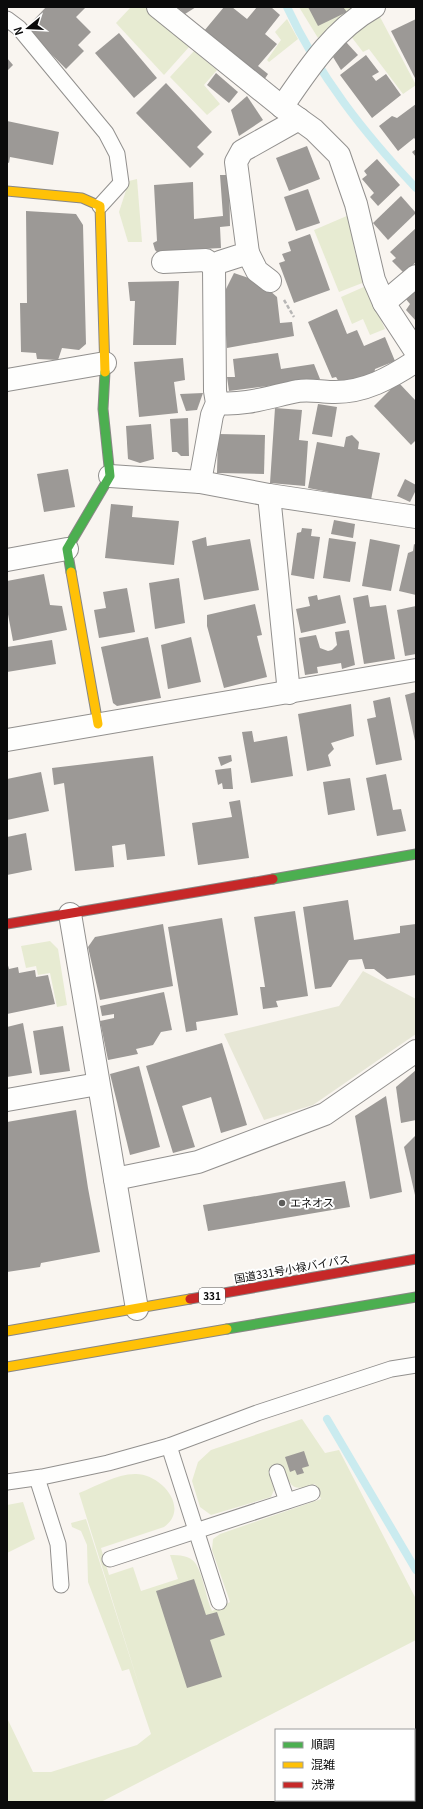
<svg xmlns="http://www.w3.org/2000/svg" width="423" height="1809" viewBox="0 0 423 1809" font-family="Georgia,'Noto Sans JP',serif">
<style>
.green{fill:#e7ebd2}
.cemetery{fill:#e7e7d6}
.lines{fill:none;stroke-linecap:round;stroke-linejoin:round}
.stream{stroke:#caebef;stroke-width:8}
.building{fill:#9c9996}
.lane-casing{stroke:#92908e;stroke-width:17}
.street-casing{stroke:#92908e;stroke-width:24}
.fast-casing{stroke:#898785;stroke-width:11}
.slow-casing{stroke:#898785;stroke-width:11}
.jam-casing{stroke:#898785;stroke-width:11}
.path{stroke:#b7b6b5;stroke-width:2.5;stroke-dasharray:4 2;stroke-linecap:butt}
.lane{stroke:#fefefd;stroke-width:15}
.street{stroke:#fefefd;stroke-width:22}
.fast{stroke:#4caf50;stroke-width:9}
.slow{stroke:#ffc107;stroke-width:9}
.jam{stroke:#c62828;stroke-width:9}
.poi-dot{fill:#5e5d5b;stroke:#fff;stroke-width:1.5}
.labels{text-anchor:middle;stroke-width:4;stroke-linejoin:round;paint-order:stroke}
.shield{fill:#fff;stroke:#545454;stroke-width:1}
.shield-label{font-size:10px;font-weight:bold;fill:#0b0b0b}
.poi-label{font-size:11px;fill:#0b0b0b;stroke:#fff;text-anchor:start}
.street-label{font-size:11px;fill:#0b0b0b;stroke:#fff}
</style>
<rect width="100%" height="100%" fill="#f9f5f0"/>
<!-- green -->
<g class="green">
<path d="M131,7H145L189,47L164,75L116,23Z"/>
<path d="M299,7H355L318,38Z"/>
<path d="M380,17L416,85L403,94L369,49L363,52L350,35Z"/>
<path d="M287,19L298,39L269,62L267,60L281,40L275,32Z"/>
<path d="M194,51L217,70L204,85L220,104L207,115L170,77Z"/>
<path d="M137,179L142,242H128L119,212L129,181Z"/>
<path d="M349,215L355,253L365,282L339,292L314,230Z"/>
<path d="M366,286L385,329L370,335L363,319L352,324L341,297Z"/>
<path d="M50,941L58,949L67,1005L57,1007L50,973L38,975L36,966L26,968L21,946Z"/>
<path d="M302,1419L325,1453L339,1450L416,1599V1640L101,1802H7V1718L33,1772H51L137,1745L151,1734L129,1669L122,1671L88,1582L87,1545L81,1531L72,1527L71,1523L86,1519L141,1692L79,1493C97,1486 116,1474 135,1474C160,1473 191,1508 164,1527L101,1548L109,1575L133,1567L141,1591L178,1579L170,1555C179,1555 190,1555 196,1564C203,1575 206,1598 212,1611L230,1602L212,1550L213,1539L220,1534L321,1499L315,1484C291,1493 291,1486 282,1466L270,1470L274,1490L271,1497L211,1515L200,1507L192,1481L198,1462L211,1450Z"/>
<path d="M23,1502L35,1539L7,1553V1505Z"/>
</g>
<!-- cemetery -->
<path class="cemetery" d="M363,971L416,999V1034L313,1105L264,1120L224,1034L339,1006Z"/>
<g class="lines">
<!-- stream -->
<g class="stream">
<path d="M287,7C319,76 364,133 416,188"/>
<path d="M327,1419L416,1570"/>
</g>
</g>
<!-- building -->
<g class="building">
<path d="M46,7H86L76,17L91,32L78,45L84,51L66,69L26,28Z"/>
<path d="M177,7H196L185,14Z"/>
<path d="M224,7H232L247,19L257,7H271L280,15L265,34L277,44L258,66L268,74L264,80L204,31Z"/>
<path d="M308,7H343L347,12L318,26Z"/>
<path d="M416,19V80L391,31Z"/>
<path d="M119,33L157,78L134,98L95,53Z"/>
<path d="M346,42L358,55L341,70L333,57Z"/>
<path d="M366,55L379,72L372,76L376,81L386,74L401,95L372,118L340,75Z"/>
<path d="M7,58L13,65L7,71Z"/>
<path d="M216,73L238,92L229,103L207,85Z"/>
<path d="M166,83L212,132L197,147L204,154L190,168L136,113Z"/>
<path d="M247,96L263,120L239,136L231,110Z"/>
<path d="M416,104V140L414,138L398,151L379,126L392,116L397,118Z"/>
<path d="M7,121L59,132L53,165L10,157L9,163L7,162Z"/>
<path d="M307,146L320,179L289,191L276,158Z"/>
<path d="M416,149V157L412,152Z"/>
<path d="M377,159L400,185L378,206L370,197L374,193L362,179L367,175L364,171Z"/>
<path d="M220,175H229L230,226L220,227L221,248L166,251V254L158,253L155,250L153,243L157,241L154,185L193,182L194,219L223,216Z"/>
<path d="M308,189L320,223L296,231L284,197Z"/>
<path d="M401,196L416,213L388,240L373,223Z"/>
<path d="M26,211L76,214L83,225L86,344L79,350L62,348L58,360L37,359L36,353L21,352L20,303H27Z"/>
<path d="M416,228V262L404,273L392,261L396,258L390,252Z"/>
<path d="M310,234L330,290L294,303L279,263L285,261L282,254L291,251L288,242Z"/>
<path d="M234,273L260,282L277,297L280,323L292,322L294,336L227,348L223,295Z"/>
<path d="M179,281L176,345H133L135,301H130L128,282Z"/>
<path d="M416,288V321L406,310L410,304L405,298Z"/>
<path d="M337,309L347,334L357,330L364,346L385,337L395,361L375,369L374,375L339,382L336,377L332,378L308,322Z"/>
<path d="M278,353L281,369L314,364L320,379L229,391L227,377H235L233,359Z"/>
<path d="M183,358L185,380L174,382L178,413L139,417L134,362Z"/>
<path d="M398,382L416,401V440L411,445L374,406Z"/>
<path d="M203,393L197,410L186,411L180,394Z"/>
<path d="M318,404L337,407L332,437L312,434Z"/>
<path d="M275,408L302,410L299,440L308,441L305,486L270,483Z"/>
<path d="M188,418L189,456H181L177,452H172L170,419Z"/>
<path d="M151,424L154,459L140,463L128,459L126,426Z"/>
<path d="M218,434L265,435L264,474L217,473Z"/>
<path d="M352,435L359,442L358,449L380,453L371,500L308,488L317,442L344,447L346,437Z"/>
<path d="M68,469L75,507L44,512L37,474Z"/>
<path d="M405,479L416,485V490L410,502L397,496Z"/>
<path d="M111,504L133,506L132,517L179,521L174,565L105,558Z"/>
<path d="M334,520L355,524L353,538L331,534Z"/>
<path d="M302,528L312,529L311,536L320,537L314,579L291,575L297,533L301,532Z"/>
<path d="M206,537L207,546L250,539L259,590L204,600L192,541Z"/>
<path d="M329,538L356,542L350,582L323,578Z"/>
<path d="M370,539L400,545L391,591L362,586Z"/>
<path d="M414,544L416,545V595L399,591L408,553L413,551Z"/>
<path d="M44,574L50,605L62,606L67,630L13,641L7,609V581Z"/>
<path d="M179,578L185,623L155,629L149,583Z"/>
<path d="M127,588L135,632L99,638L94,610L106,608L103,592Z"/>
<path d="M317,595L318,600L340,595L346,623L301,633L296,609L310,606L308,597Z"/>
<path d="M368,595L370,607L386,605L395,659L364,664L353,598Z"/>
<path d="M255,604L262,635L257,636L267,677L224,688L207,626V615Z"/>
<path d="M416,606V654L405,656L397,610Z"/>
<path d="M349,630L355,665L342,669L341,663L317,667L318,673L305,675L299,638L316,635L320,648L328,651L332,650L337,645L335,632Z"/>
<path d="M148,637L161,698L117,706L113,703L101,647Z"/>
<path d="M191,637L201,682L168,689L161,645Z"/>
<path d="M52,640L56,664L7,672V647Z"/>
<path d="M416,692V740L415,741L405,695Z"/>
<path d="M390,697L402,760L376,765L367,719L376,717L373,701Z"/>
<path d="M351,704L354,736L331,743L334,749L328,755L331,766L307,771L298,714Z"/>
<path d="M252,731L254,742L287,736L293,776L251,783L242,732Z"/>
<path d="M231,755L232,761L221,766L218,757Z"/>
<path d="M153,756L165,856L127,860L125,844L112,846L114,867L75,871L64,783L54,785L52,768Z"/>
<path d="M231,768L233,789H223L222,783L218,785L215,770Z"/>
<path d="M41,772L49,811L7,820V779Z"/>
<path d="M386,774L393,810L401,809L406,831L377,836L366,778Z"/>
<path d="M350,778L355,810L328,815L323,782Z"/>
<path d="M240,800L249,858L198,865L192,823L232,817L229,802Z"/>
<path d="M26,833L32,870L7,875V837Z"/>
<path d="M348,900L354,940L400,933V926L416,924V975L387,979L374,969H365L362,959L349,960L331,987L315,989L303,907Z"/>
<path d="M295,911L308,996L276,1001L278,1007L263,1009L260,987H265L254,917Z"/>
<path d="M222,918L238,1015L196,1022L197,1030L186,1032L168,927Z"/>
<path d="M163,924L173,986L100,1000L88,947L95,937Z"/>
<path d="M7,962L9,969L18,967L19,973L35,970L36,977L48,975L55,1004L7,1014Z"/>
<path d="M164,992L172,1030L161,1032L153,1045L136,1049L138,1054L108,1060L100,1021L114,1018V1014L102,1016L100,1006Z"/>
<path d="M23,1023L32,1073L7,1077V1027Z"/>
<path d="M63,1026L70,1071L40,1075L33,1031Z"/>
<path d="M222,1043L247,1125L221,1133L211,1097L182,1106L195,1147L173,1153L146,1066Z"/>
<path d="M139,1066L160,1147L130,1155L110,1074Z"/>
<path d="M416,1070V1120L401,1123L396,1087Z"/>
<path d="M386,1096L402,1192L370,1199L355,1116Z"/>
<path d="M76,1110L88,1188L100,1252L41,1263L40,1267L7,1272V1122Z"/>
<path d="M416,1135V1195H415L404,1147Z"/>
<path d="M345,1181L350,1207L208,1231L203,1205Z"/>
<path d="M304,1451L309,1466L302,1468L304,1473L297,1475L295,1470L290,1472L285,1457Z"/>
<path d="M194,1579L206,1615L217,1612L225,1635L210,1640L222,1677L187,1688L156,1591Z"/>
</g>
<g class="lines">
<defs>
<g id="lane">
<path d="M7,19L19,28L106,133L117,154L121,183L100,206"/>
<path d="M169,1446L219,1602"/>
<path d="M277,1472L287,1501"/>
<path d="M37,1478L58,1544L61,1585"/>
<path d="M7,1482L42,1477L108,1463L169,1446L257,1413L391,1369L416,1365"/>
<path d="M110,1559L312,1493"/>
</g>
<g id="street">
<path d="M158,7L282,107L314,130L339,155L356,204L374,280L384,303L416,352"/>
<path d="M282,107C308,69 333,30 374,7"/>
<path d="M248,253L257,271L270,281"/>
<path d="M163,262L206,260L214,267"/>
<path d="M384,303L416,276"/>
<path d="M7,380L105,363"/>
<path d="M217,403C245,406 272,396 298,391C310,389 321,392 332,392C364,393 390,378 416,361"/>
<path d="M110,476L200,482L269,495L289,693"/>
<path d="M200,482L212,415L217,403L215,391L214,267L220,262L248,253L236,162L242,151L299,119"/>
<path d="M269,495L416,517"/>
<path d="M7,560L67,549"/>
<path d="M7,740L416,670"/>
<path d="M70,914L137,1309"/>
<path d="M7,1100L98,1084"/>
<path d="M115,1179L198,1162L325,1114L416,1051"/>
</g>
<g id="fast">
<path d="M71,572L67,549L110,476L103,409L105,372"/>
<path d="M273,879L416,854"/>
<path d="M227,1329L416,1297"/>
</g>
<g id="slow">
<path d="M7,191L82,198L100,206L105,372"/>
<path d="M71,572L98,724"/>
<path d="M7,1331L190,1299"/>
<path d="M7,1367L227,1329"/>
</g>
<g id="jam">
<path d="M7,924L273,879"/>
<path d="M190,1299L416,1259"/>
</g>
</defs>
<!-- lane casing -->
<use href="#lane" class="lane-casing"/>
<!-- street casing -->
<use href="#street" class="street-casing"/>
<!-- fast casing -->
<use href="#fast" class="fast-casing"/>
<!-- slow casing -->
<use href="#slow" class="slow-casing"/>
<!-- jam casing -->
<use href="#jam" class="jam-casing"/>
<!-- path -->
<path class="path" d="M284,300L294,317"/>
<!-- lane -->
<use href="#lane" class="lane"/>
<!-- street -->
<use href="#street" class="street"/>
<!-- fast -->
<use href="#fast" class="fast"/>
<!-- slow -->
<use href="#slow" class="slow"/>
<!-- jam -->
<use href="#jam" class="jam"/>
</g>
<!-- markers -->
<circle class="poi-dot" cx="282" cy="1203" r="4"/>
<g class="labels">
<!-- shield labels -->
<rect class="shield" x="199" y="1288" width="26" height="16" rx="3"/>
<g class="shield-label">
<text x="212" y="1300">331</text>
</g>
<!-- poi labels -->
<g class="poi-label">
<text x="290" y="1207">エネオス</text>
</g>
<!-- street labels -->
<g class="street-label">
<text transform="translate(292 1269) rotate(-10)" y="4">国道331号小禄バイパス</text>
</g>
</g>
<!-- border -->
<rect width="423" height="1809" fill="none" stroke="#0b0b0b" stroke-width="16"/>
<!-- legend -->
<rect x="275" y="1729" width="140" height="72" fill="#ffffff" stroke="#9d9d9d"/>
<rect x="283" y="1742" width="20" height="6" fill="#4caf50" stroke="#9d9d9d"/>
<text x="311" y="1749" font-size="12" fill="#0b0b0b">順調</text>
<rect x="283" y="1762" width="20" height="6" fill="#ffc107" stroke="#9d9d9d"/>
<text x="311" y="1769" font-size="12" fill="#0b0b0b">混雑</text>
<rect x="283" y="1782" width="20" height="6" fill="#c62828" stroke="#9d9d9d"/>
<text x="311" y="1789" font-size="12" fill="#0b0b0b">渋滞</text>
<!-- north arrow -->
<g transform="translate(28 28) rotate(252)" stroke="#ffffff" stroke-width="3" paint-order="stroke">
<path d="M0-3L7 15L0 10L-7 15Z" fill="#0b0b0b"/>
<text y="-6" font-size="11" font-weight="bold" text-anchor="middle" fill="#0b0b0b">N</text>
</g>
</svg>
